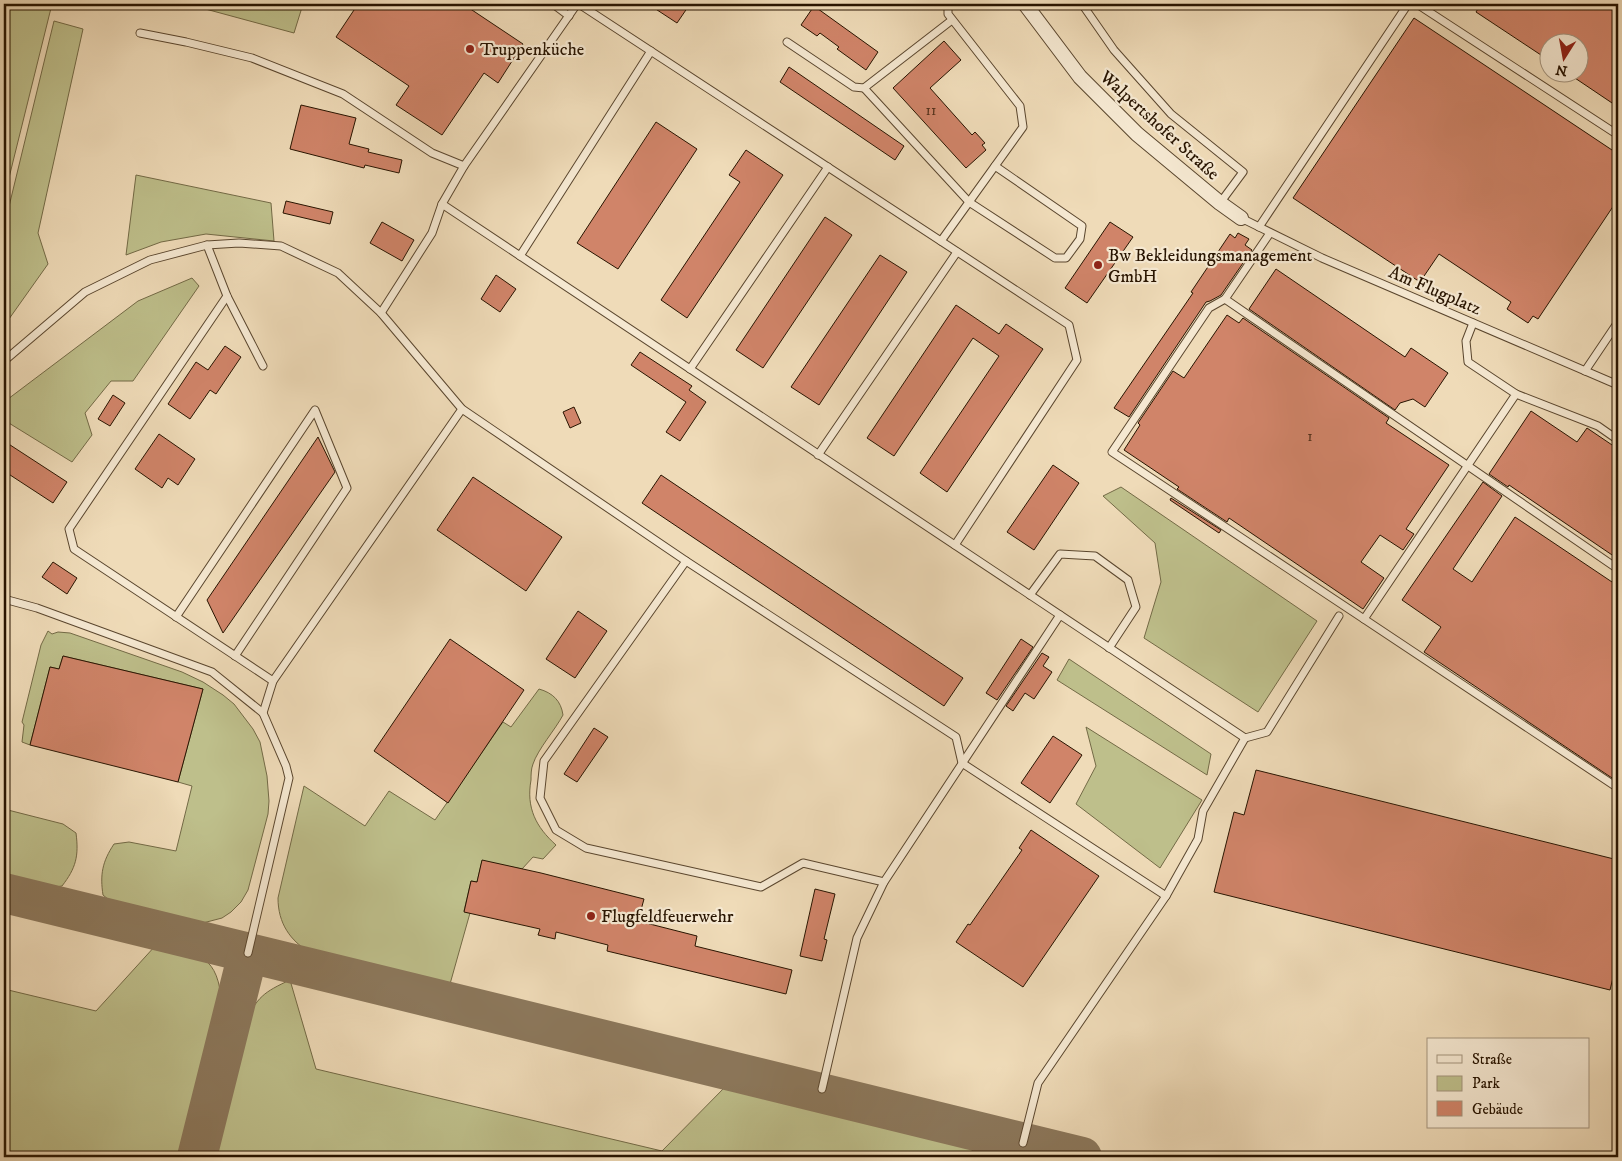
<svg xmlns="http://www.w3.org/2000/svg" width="1622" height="1161" viewBox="0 0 1622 1161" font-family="'IM FELL DW Pica',serif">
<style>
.green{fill:#bebf8b;stroke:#736a46}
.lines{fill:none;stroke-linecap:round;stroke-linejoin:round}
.taxiway{stroke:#8c785c;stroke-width:40}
.building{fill:#d08469;stroke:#281400}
.service-casing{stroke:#5a462e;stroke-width:9}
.minor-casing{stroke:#5a462e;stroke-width:16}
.service{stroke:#f5e8d1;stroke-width:7}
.minor{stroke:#f5e8d1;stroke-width:14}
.poi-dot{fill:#8f2418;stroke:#f5e8d1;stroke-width:2}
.labels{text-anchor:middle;stroke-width:4.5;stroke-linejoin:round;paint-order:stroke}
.number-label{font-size:15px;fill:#52301a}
.poi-label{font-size:18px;fill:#281400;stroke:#f5e8d1;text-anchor:start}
.street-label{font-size:18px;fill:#281400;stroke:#f5e8d1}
</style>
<rect width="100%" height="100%" fill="#efdbb8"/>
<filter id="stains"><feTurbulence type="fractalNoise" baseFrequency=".004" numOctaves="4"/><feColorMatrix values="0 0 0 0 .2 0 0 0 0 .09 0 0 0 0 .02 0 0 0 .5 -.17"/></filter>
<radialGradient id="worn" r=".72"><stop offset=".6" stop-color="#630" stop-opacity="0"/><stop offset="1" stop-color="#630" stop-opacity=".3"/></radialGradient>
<!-- green -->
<g class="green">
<path d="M4,4H52L4,198Z"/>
<path d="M187,4H303L294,33Z"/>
<path d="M54,21L83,29L38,233L48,264L4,326V227Z"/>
<path d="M136,175L271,203L274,241L206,234L161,242L126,255Z"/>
<path d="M192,278L199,286L133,381H111L85,413L92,435L72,462L4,420V402L138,301Z"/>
<path d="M1121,487L1317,621L1258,712L1144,638L1161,582L1155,543L1103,496Z"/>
<path d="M48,631L52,634L58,632L70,633L182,672L203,682L223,695L234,704L253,729L260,742L267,776L269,801L268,814L248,890L241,902L231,912L222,918L199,924L115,905L103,895C100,875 102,862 114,844L129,842L176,851L192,786L178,782L203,689L63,656L59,669L50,667L30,745L22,742L24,725L22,722L41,645Z"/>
<path d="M1069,659L1211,754L1207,775L1057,680Z"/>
<path d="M539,689C553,693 561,701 563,715C555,730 538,749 533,764C531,769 531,775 531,780C526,808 536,827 556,845L543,859L533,857L522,869L482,861L477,882L471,881L464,911L470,913L450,984L446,987L311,953C290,941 278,923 278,898L304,786L365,826L389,791L435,820L503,722L511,727Z"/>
<path d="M1086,727L1202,800L1160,868L1076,804L1096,766Z"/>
<path d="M4,809L63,824L76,833C79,856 76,868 62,886L48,888L4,877Z"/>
<path d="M156,945C193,954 216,951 221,997L182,1157H4V989L96,1011Z"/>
<path d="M290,980L316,1069L662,1151L727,1085L961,1143L975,1152L979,1157H213L245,1023C257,997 264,992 290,980Z"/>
</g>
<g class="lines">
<!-- taxiway -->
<g class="taxiway">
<path d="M4,893L1082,1157"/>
<path d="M197,1157L248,953"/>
</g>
</g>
<!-- building -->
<g class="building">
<path d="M358,4H463L523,44L498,83L484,73L442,135L396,105L409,86L336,37Z"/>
<path d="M648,4H690L677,23Z"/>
<path d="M1481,4H1618V107L1566,72H1580V42H1550V61L1476,12Z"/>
<path d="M814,6L878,52L866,70L837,49L839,47L820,33L817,36L801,25Z"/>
<path d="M1414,18L1618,154V199L1538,319L1533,316L1528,323L1507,309L1511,302L1439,254L1420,282L1293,198Z"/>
<path d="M944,41L961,60L930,88L972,135L975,132L985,143L982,145L986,150L966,168L893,88Z"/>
<path d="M789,67L904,146L895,160L780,82Z"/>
<path d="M301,105L356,118L349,144L369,149L368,152L402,160L399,173L365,165L364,168L290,149Z"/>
<path d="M656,122L697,149L618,269L577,243Z"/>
<path d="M746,150L783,175L687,318L661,300L740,182L729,175Z"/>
<path d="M286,201L333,212L330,224L283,213Z"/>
<path d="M825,217L852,235L763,368L736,350Z"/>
<path d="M382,222L414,240L402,261L370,243Z"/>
<path d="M1110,222L1133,237L1087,303L1065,288Z"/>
<path d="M1238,233L1249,239L1245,245L1252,250L1221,295L1210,301L1206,302L1129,417L1114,408L1193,293L1191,292L1230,234L1235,238Z"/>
<path d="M880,255L907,272L819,405L791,387Z"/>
<path d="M1276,269L1405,357L1411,348L1448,373L1425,407L1413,399L1400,403L1395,410L1249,309Z"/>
<path d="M496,275L516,289L500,312L481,299Z"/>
<path d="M956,305L999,334L1006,324L1043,349L947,492L920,473L999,356L973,338L894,456L867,438Z"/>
<path d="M1227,315L1239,323L1243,318L1389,418L1386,423L1449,465L1406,529L1414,534L1403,550L1380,535L1361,562L1384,578L1363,609L1229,518L1227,522L1177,489L1179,487L1124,450L1140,425L1138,423L1173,371L1184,378Z"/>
<path d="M225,346L241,357L216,394L210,390L190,419L168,404L196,362L208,370Z"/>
<path d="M640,352L692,386L689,390L706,402L680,441L666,432L686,402L631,365Z"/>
<path d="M113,395L125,403L110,426L98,419Z"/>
<path d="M574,407L581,423L570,428L563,412Z"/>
<path d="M1531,411L1577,442L1587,428L1618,449V559L1509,485L1508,487L1489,474Z"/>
<path d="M159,434L195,459L178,485L168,478L162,488L135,469Z"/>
<path d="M318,437L335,472L223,633L207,600Z"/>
<path d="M4,441L67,482L53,503L4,471Z"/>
<path d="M1053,465L1079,483L1034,550L1007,532Z"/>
<path d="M661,475L963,678L944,706L642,503Z"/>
<path d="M473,477L562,537L526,591L437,530Z"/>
<path d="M1483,482L1502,496L1453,569L1472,582L1515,517L1618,586V782L1424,652L1441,627L1402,600Z"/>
<path d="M1171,498L1221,530L1219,533L1170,500Z"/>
<path d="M53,562L77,578L67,594L42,577Z"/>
<path d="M578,611L607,631L575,678L546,659Z"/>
<path d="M450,639L524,690L448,803L374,751Z"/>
<path d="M1021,639L1033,647L997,700L986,693Z"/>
<path d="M1042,653L1049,657L1043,666L1052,672L1034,699L1025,693L1013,711L1006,706Z"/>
<path d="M63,656L203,689L178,782L30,745L50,667L59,669Z"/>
<path d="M594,728L608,737L577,782L564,774Z"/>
<path d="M1053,736L1082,755L1050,803L1021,783Z"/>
<path d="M1256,770L1618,860V957L1610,990L1214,892L1234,812L1244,815Z"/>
<path d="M1031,830L1099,876L1023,987L956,942L968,924L970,925L1022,850L1019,848Z"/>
<path d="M482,860L541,873L644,899L638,921L697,936L695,946L792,970L786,994L607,951L608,945L556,932L555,939L538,935L540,929L464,912L471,881L477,882Z"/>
<path d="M815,889L835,894L824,939L827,940L822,961L800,956Z"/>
</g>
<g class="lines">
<defs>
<g id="service">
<path d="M553,4L569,16"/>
<path d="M579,4L1069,325L1077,360L955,545"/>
<path d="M1082,4L1114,50L1171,114L1243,172L1220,203"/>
<path d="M1417,4L1618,135"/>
<path d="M952,20L864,88L969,202L1055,258H1066L1080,239L1082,226L995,166"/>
<path d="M140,33L186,42L252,58L343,94L432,153L464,166"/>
<path d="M787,42L854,87L864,88"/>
<path d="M442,204L1245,738L1203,811L1198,839L1166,896L1038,1083L1023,1143"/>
<path d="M1241,218L1322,258L1618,385"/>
<path d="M1259,227L1408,4"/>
<path d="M1270,233L1225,299L1618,569"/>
<path d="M941,241L1023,127L1020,106L948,14V4"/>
<path d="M207,245L227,296L263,366"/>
<path d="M520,256L651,51"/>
<path d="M227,296L69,529L74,549L273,681"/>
<path d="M1225,299L1209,308L1112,452L1364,619"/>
<path d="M381,313L432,233L442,204L464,166L577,4"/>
<path d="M1473,323L1466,341L1468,362L1516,394L1364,619L1618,788"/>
<path d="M4,361L85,292L150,260L207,245L239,243L281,246L338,273L381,313L462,409L686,561L956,737L962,763L1166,896"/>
<path d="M690,369L828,167"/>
<path d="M1585,371L1618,322"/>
<path d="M1516,394L1598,426L1618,440"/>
<path d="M818,455L957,252"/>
<path d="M686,561L544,761L540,798L556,830L586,848L761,887L803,863L884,882"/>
<path d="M1030,595L1060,554L1095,556L1128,580L1136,607L1109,648"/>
<path d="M4,599L37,608L212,672L263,713L286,766L289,778L248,953"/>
<path d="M176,617L315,410L347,488L235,656"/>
<path d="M263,713L273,681L462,409"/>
<path d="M1245,738L1267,732L1339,616"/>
<path d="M822,1089L857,938L884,882L1060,615"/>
</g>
<path id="minor" d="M1025,4L1080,77L1137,134L1220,203L1241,218"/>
</defs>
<!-- service casing -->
<use href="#service" class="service-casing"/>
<!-- minor casing -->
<use href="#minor" class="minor-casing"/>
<!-- service -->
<use href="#service" class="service"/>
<!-- minor -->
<use href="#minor" class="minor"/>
</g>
<!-- markers -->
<g class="poi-dot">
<circle cx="470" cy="49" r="5"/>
<circle cx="1098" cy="265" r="5"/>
<circle cx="591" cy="916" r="5"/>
</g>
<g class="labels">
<!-- number labels -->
<g class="number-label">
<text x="931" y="115">11</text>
<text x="1310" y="441">1</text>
</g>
<!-- poi labels -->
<g class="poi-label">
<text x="480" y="55">Truppenküche</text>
<text x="1108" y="261">Bw Bekleidungsmanagement<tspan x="1108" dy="21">GmbH</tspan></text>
<text x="601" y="922">Flugfeldfeuerwehr</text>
</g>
<!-- street labels -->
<g class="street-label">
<text transform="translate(1160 125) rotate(42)" y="6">Walpertshofer Straße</text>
<text transform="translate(1435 290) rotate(23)" y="6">Am Flugplatz</text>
</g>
</g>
<!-- margin -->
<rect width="1622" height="1161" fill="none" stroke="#efdbb8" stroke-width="20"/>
<rect x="5" y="5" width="1612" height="1151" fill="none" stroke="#281400" stroke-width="2.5"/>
<rect x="10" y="10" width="1602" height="1141" fill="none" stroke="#281400"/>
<!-- legend -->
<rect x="1427" y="1038" width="162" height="90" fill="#f5e8d1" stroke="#a3937d"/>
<rect x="1437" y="1055" width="25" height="8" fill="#f5e8d1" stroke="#a3937d"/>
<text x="1472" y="1064" font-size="15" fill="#281400">Straße</text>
<rect x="1437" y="1076" width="25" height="15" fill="#bebf8b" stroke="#a3937d"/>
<text x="1472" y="1088" font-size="15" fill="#281400">Park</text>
<rect x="1437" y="1101" width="25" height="15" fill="#d08469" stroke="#a3937d"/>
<text x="1472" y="1114" font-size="15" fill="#281400">Gebäude</text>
<!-- north arrow -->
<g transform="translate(1564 58) rotate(191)"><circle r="24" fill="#f5e8d1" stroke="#a3937d"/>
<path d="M0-4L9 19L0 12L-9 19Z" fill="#8f2418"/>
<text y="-8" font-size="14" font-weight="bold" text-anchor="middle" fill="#281400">N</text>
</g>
<rect width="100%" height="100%" filter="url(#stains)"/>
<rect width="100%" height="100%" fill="url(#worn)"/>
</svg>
